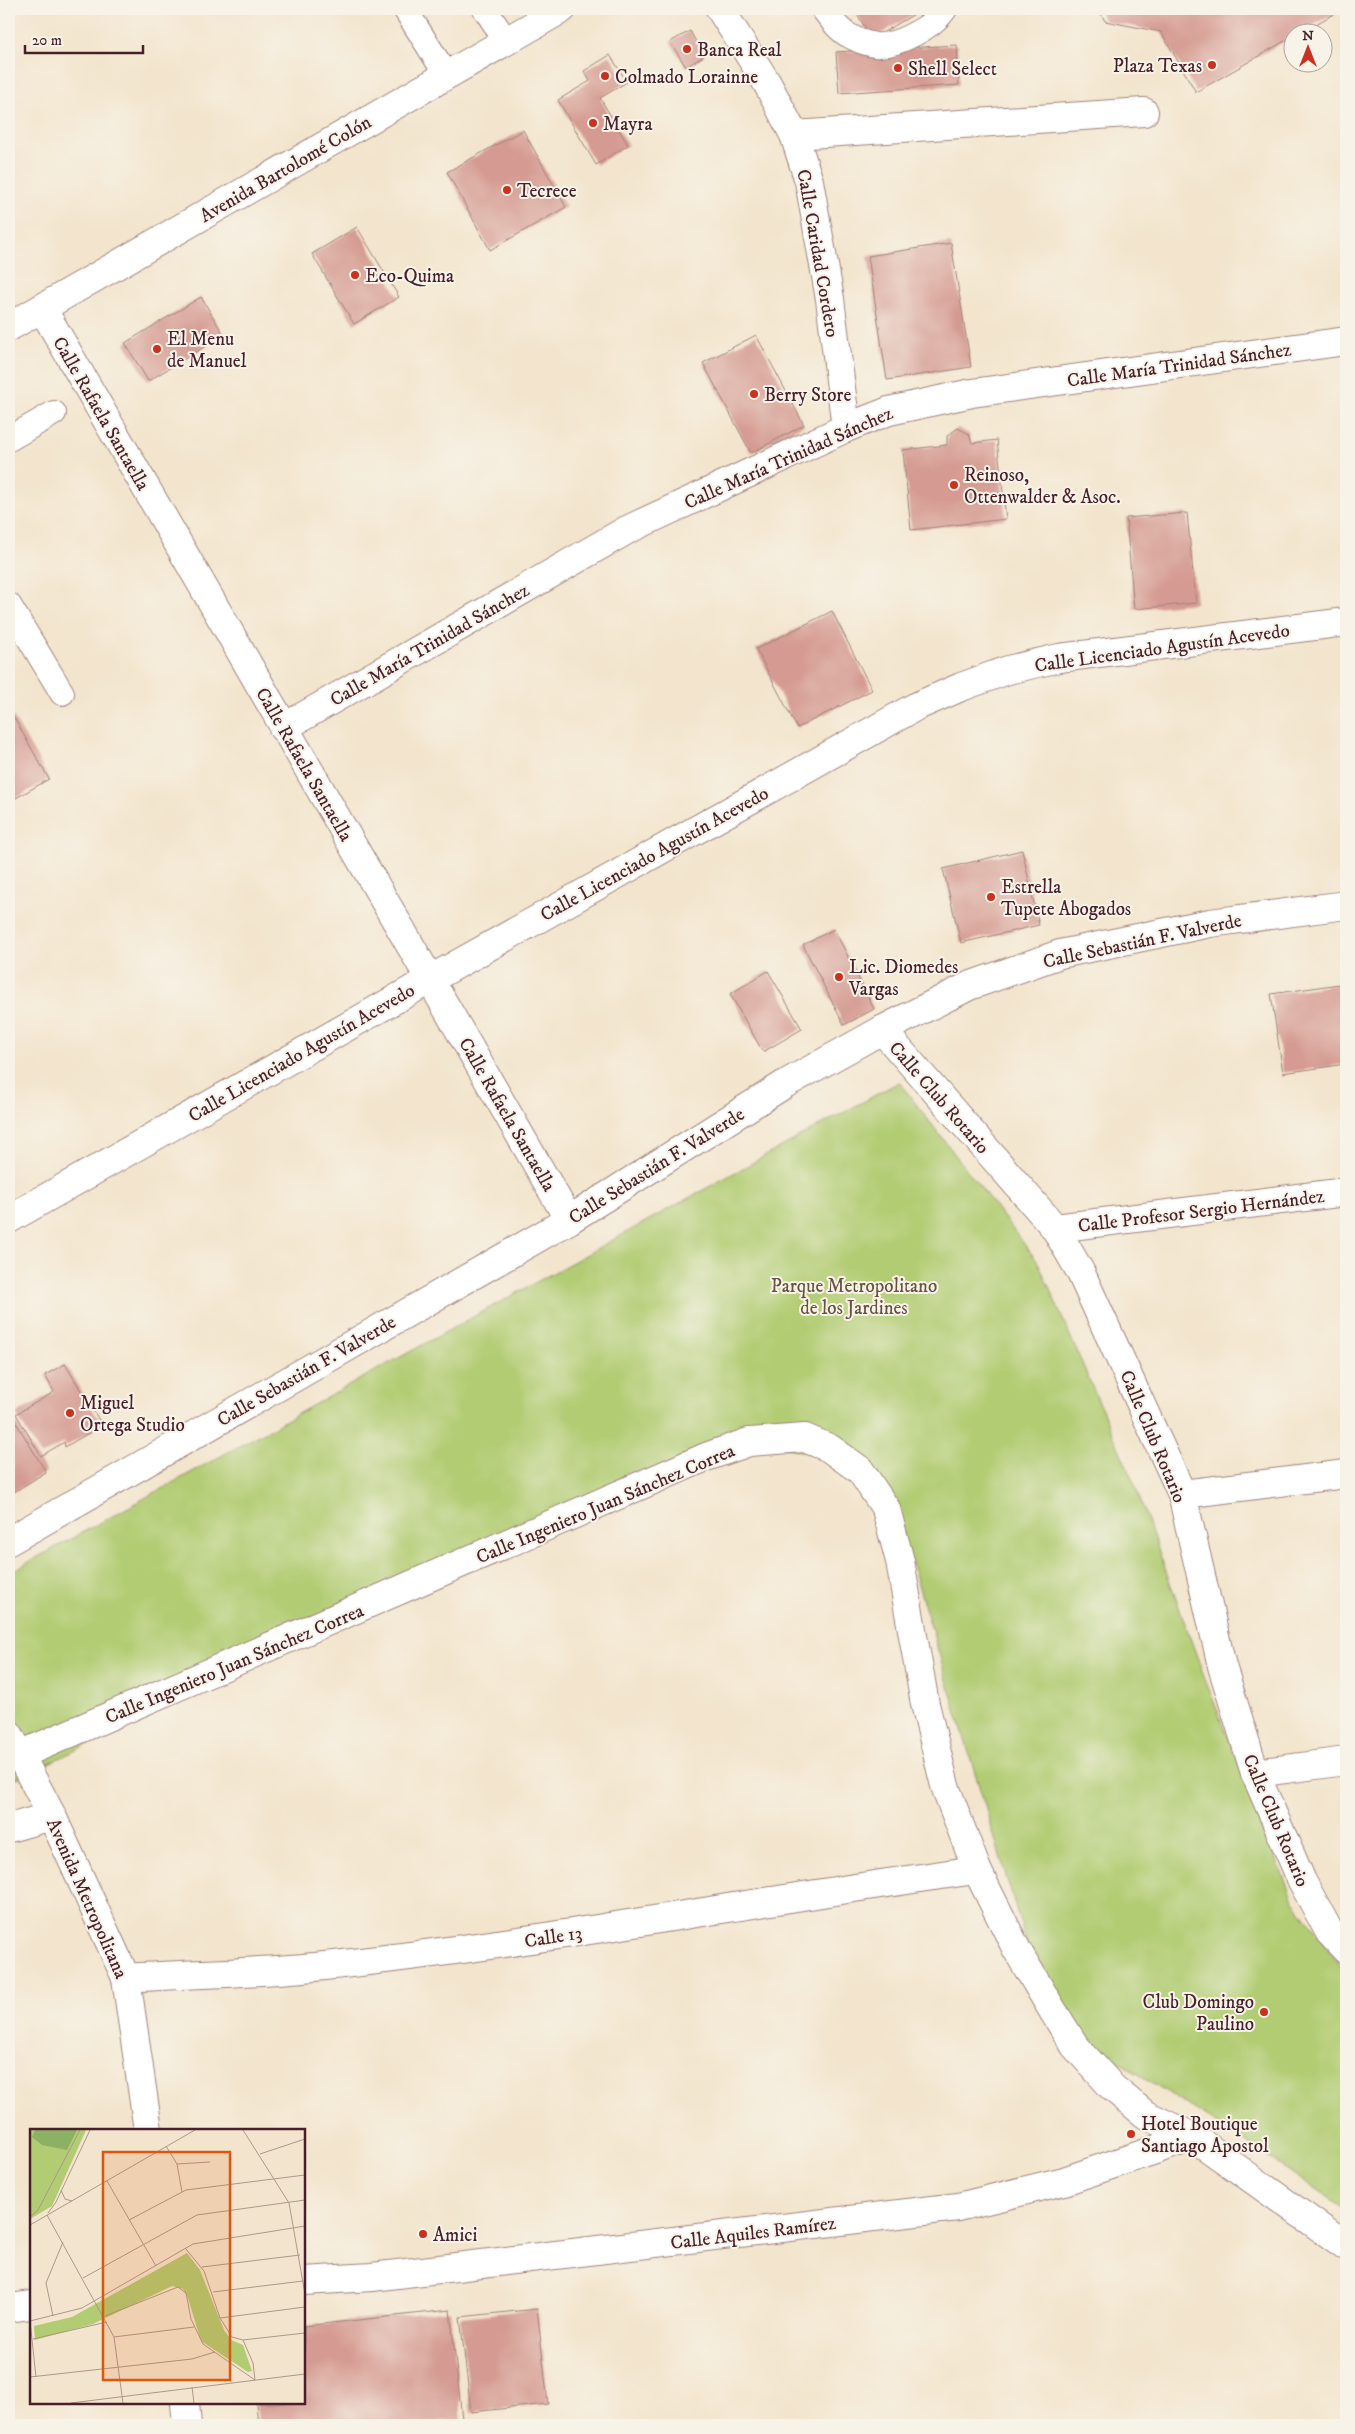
<svg xmlns="http://www.w3.org/2000/svg" width="1355" height="2434" viewBox="0 0 1355 2434" font-family="'IM FELL DW Pica',serif">
<style>
.green{fill:#b1cc72;stroke:#7e764e}
.building{fill:#d59b92}
.lines{fill:none;stroke-linecap:round;stroke-linejoin:round}
.lane-casing{stroke:#9e827c;stroke-width:26}
.street-casing{stroke:#9e827c;stroke-width:30}
.secondary-casing{stroke:#9e827c;stroke-width:30}
.lane{stroke:#fff;stroke-width:24}
.street{stroke:#fff;stroke-width:28}
.secondary{stroke:#fff;stroke-width:28}
.poi-dot{fill:#c8321e;stroke:#f7f3e8;stroke-width:2}
.labels{text-anchor:middle;stroke-width:4;stroke-linejoin:round;paint-order:stroke}
.poi-label{font-size:19px;fill:#4a1f2b;stroke:#f7f3e8;text-anchor:start}
.street-label{font-size:19px;fill:#4a1f2b;stroke:#f7f3e8}
.park-label{font-size:19px;fill:#695340;stroke:#f7f3e8}
.inset-road{fill:none;stroke:#af968c;stroke-width:1}
.view{fill:#e0560e;fill-opacity:0.15;stroke:#e0560e;stroke-width:2.5}
.inset-edge{fill:none;stroke:#4a1f2b;stroke-width:2.5}
</style>
<rect width="100%" height="100%" fill="#f7f3e8"/>
<filter id="ink" filterUnits="userSpaceOnUse"><feTurbulence type="fractalNoise" baseFrequency=".02" numOctaves="2"/><feDisplacementMap in="SourceGraphic" scale="10" xChannelSelector="R" yChannelSelector="G"/><feConvolveMatrix kernelMatrix="1 2 1 2 8 2 1 2 1" color-interpolation-filters="sRGB"/></filter>
<filter id="wash" filterUnits="userSpaceOnUse"><feTurbulence type="fractalNoise" baseFrequency=".0096" numOctaves="4" result="noise"/><feDisplacementMap in="SourceGraphic" scale="20" xChannelSelector="R" yChannelSelector="G"/><feGaussianBlur stdDeviation="1.12" result="paint"/><feColorMatrix in="noise" values="0 0 0 0 0 0 0 0 0 0 0 0 0 0 0 0 0 1.4 0 .05"/><feComposite in="paint" operator="in"/></filter>
<g filter="url(#wash)">
<rect width="100%" height="100%" fill="#f3e5cd"/>
<!-- green -->
<path class="green" d="M899,1082L1038,1262L1134,1483L1208,1687L1292,1898L1346,1974V2210L1242,2139L1049,2018L911,1561L859,1466L737,1435L9,1782V1573Z"/>
<g id="blocks">
<!-- building -->
<g class="building">
<path d="M854,9H923L872,39Z"/>
<path d="M1098,9H1343L1301,32H1292V37L1196,92L1161,32L1105,21Z"/>
<path d="M690,31L704,56L686,67L670,42Z"/>
<path d="M957,45L959,85L839,93L836,52Z"/>
<path d="M610,55L627,82L600,98L628,145L596,165L558,100L590,81L584,71Z"/>
<path d="M523,130L566,207L490,250L447,172Z"/>
<path d="M357,227L399,297L354,324L312,254Z"/>
<path d="M951,243L971,367L887,380L868,256Z"/>
<path d="M201,297L224,335L148,381L125,343Z"/>
<path d="M756,335L804,425L751,453L703,363Z"/>
<path d="M958,428L969,434L972,443L997,440L1006,519L911,530L903,450L947,445V436Z"/>
<path d="M1187,513L1196,603L1134,609L1126,518Z"/>
<path d="M832,611L872,690L797,728L756,649Z"/>
<path d="M9,709L49,779L9,802Z"/>
<path d="M1022,850L1039,925L961,943L943,869Z"/>
<path d="M834,929L874,1009L844,1025L803,945Z"/>
<path d="M768,971L802,1029L763,1052L730,994Z"/>
<path d="M1346,983V1064L1283,1073L1271,994Z"/>
<path d="M65,1364L102,1425L65,1447L64,1442L41,1456L16,1414L54,1392L45,1375Z"/>
<path d="M9,1411L46,1472L9,1495Z"/>
<path d="M537,2309L548,2404L471,2412L460,2317Z"/>
<path d="M450,2310L462,2419L409,2425H258L256,2403H304V2326Z"/>
</g>
</g>
</g>
<g filter="url(#ink)">
<use href="#blocks" fill-opacity="0" stroke="#9e827c" stroke-width="1"/>
<g class="lines">
<defs>
<g id="lane">
<path d="M405,9L447,76"/>
<path d="M485,9L506,41"/>
<path d="M823,9C830,18 839,31 850,36C856,40 868,44 875,45C897,47 934,26 945,9"/>
<path d="M9,439L54,413"/>
<path d="M9,605L62,693"/>
</g>
<g id="street">
<path d="M720,9L767,83L794,135L809,181L830,299L846,428"/>
<path d="M794,135L1144,112"/>
<path d="M42,308L569,1220"/>
<path d="M283,728L627,530L846,428L889,411L972,393L1346,341"/>
<path d="M882,1030L1055,1228L1080,1271L1182,1494L1222,1666L1255,1773L1302,1881L1330,1933L1346,1950"/>
<path d="M9,1219L431,979L915,707L961,687L1008,670L1059,658L1346,622"/>
<path d="M1055,1228L1346,1192"/>
<path d="M1182,1494L1346,1474"/>
<path d="M9,1541L569,1220L785,1084L882,1030L969,986L1060,954L1210,923L1346,905"/>
<path d="M20,1755L706,1457L749,1442L805,1438L829,1448L860,1470L886,1509L900,1561L925,1704L945,1786L977,1870L1017,1950L1053,2011L1075,2046L1113,2088L1146,2115L1193,2137L1346,2246"/>
<path d="M1255,1773L1346,1761"/>
<path d="M9,1828L52,1816"/>
<path d="M126,1978C189,1974 253,1973 315,1967C537,1944 756,1900 977,1870"/>
<path d="M304,2281L372,2277L958,2207L1064,2181L1193,2137"/>
<path d="M9,2308L31,2305"/>
</g>
<g id="secondary">
<path d="M9,327L562,9"/>
<path d="M9,1734L52,1816L126,1978L148,2130"/>
<path d="M185,2403L187,2425"/>
</g>
</defs>
<!-- lane casing -->
<use href="#lane" class="lane-casing"/>
<!-- street casing -->
<use href="#street" class="street-casing"/>
<!-- secondary casing -->
<use href="#secondary" class="secondary-casing"/>
<!-- lane -->
<use href="#lane" class="lane"/>
<!-- street -->
<use href="#street" class="street"/>
<!-- secondary -->
<use href="#secondary" class="secondary"/>
</g>
</g>
<!-- markers -->
<g class="poi-dot">
<circle cx="687" cy="49" r="5"/>
<circle cx="1212" cy="65" r="5"/>
<circle cx="898" cy="68" r="5"/>
<circle cx="605" cy="76" r="5"/>
<circle cx="593" cy="123" r="5"/>
<circle cx="507" cy="190" r="5"/>
<circle cx="355" cy="275" r="5"/>
<circle cx="157" cy="349" r="5"/>
<circle cx="754" cy="394" r="5"/>
<circle cx="954" cy="485" r="5"/>
<circle cx="991" cy="897" r="5"/>
<circle cx="839" cy="977" r="5"/>
<circle cx="70" cy="1413" r="5"/>
<circle cx="1264" cy="2012" r="5"/>
<circle cx="1131" cy="2134" r="5"/>
<circle cx="423" cy="2234" r="5"/>
</g>
<g class="labels">
<!-- poi labels -->
<g class="poi-label">
<text x="697" y="56">Banca Real</text>
<text x="1202" y="72" text-anchor="end">Plaza Texas</text>
<text x="908" y="75">Shell Select</text>
<text x="615" y="83">Colmado Lorainne</text>
<text x="603" y="130">Mayra</text>
<text x="517" y="197">Tecrece</text>
<text x="365" y="282">Eco-Quima</text>
<text x="167" y="345">El Menu<tspan x="167" dy="22">de Manuel</tspan></text>
<text x="764" y="401">Berry Store</text>
<text x="964" y="481">Reinoso,<tspan x="964" dy="22">Ottenwalder &amp; Asoc.</tspan></text>
<text x="1001" y="893">Estrella<tspan x="1001" dy="22">Tupete Abogados</tspan></text>
<text x="849" y="973">Lic. Diomedes<tspan x="849" dy="22">Vargas</tspan></text>
<text x="80" y="1409">Miguel<tspan x="80" dy="22">Ortega Studio</tspan></text>
<text x="1254" y="2008" text-anchor="end">Club Domingo<tspan x="1254" dy="22">Paulino</tspan></text>
<text x="1141" y="2130">Hotel Boutique<tspan x="1141" dy="22">Santiago Apostol</tspan></text>
<text x="433" y="2241">Amici</text>
</g>
<!-- street labels -->
<g class="street-label">
<text transform="translate(285 168) rotate(-30)" y="7">Avenida Bartolomé Colón</text>
<text transform="translate(819 253) rotate(80)" y="7">Calle Caridad Cordero</text>
<text transform="translate(1179 364) rotate(-8)" y="7">Calle María Trinidad Sánchez</text>
<text transform="translate(102 413) rotate(60)" y="7">Calle Rafaela Santaella</text>
<text transform="translate(788 457) rotate(-24)" y="7">Calle María Trinidad Sánchez</text>
<text transform="translate(429 644) rotate(-30)" y="7">Calle María Trinidad Sánchez</text>
<text transform="translate(1162 647) rotate(-8)" y="7">Calle Licenciado Agustín Acevedo</text>
<text transform="translate(305 764) rotate(60)" y="7">Calle Rafaela Santaella</text>
<text transform="translate(654 853) rotate(-29)" y="7">Calle Licenciado Agustín Acevedo</text>
<text transform="translate(1142 940) rotate(-12)" y="7">Calle Sebastián F. Valverde</text>
<text transform="translate(301 1052) rotate(-30)" y="7">Calle Licenciado Agustín Acevedo</text>
<text transform="translate(940 1097) rotate(49)" y="7">Calle Club Rotario</text>
<text transform="translate(508 1114) rotate(60)" y="7">Calle Rafaela Santaella</text>
<text transform="translate(656 1165) rotate(-32)" y="7">Calle Sebastián F. Valverde</text>
<text transform="translate(1201 1210) rotate(-7)" y="7">Calle Profesor Sergio Hernández</text>
<text transform="translate(306 1370) rotate(-30)" y="7">Calle Sebastián F. Valverde</text>
<text transform="translate(1154 1436) rotate(67)" y="7">Calle Club Rotario</text>
<text transform="translate(605 1503) rotate(-23)" y="7">Calle Ingeniero Juan Sánchez Correa</text>
<text transform="translate(234 1663) rotate(-23)" y="7">Calle Ingeniero Juan Sánchez Correa</text>
<text transform="translate(1277 1820) rotate(67)" y="7">Calle Club Rotario</text>
<text transform="translate(88 1898) rotate(66)" y="7">Avenida Metropolitana</text>
<text transform="translate(553 1936) rotate(-9)" y="7">Calle 13</text>
<text transform="translate(753 2232) rotate(-7)" y="7">Calle Aquiles Ramírez</text>
</g>
<!-- park labels -->
<g class="park-label">
<text x="854" y="1292">Parque Metropolitano<tspan x="854" dy="22">de los Jardines</tspan></text>
</g>
</g>
<!-- overview -->
<g transform="translate(30 2129)">
<rect width="275" height="275" fill="#f3e5cd"/>
<path d="M0,1H56L22,77L0,90ZM157,124L170,141L194,201L201,211L213,216L222,242L218,243L171,212L158,169L153,160L142,157L63,195L5,211L4,197L42,188Z" fill="#b1cc72"/>
<path d="M5,1H47L37,21L12,16L2,8Z" fill="#8cb064"/>
<path class="inset-road" d="M213,1L259,74L275,165M136,17L147,35L152,63M230,25L275,10M147,35L180,33M77,52L126,137M31,61L35,70L42,72M18,84L26,73L60,1M17,86L84,208L93,274M0,88L8,81L50,1M99,91L156,61L275,46M0,96L165,1M155,119L174,142L190,189L202,208L213,211L275,204M172,138L270,126M53,149L167,86L275,71M183,163L273,152M23,187L16,154L33,113M75,187L148,158L156,164L161,190L173,215L225,251M190,189L275,178M0,192L52,179L163,115L275,97M0,192L6,248M84,208L164,198M3,210L77,193M213,211L223,234L225,251M0,248L162,230L185,223M162,258L164,274M41,274L275,245"/>
<path class="view" d="M73,23H200V251H73Z"/>
<rect width="275" height="275" class="inset-edge"/>
</g>
<!-- margin -->
<rect width="1355" height="2434" fill="none" stroke="#f7f3e8" stroke-width="30"/>
<!-- north arrow -->
<g transform="translate(1308 48)"><circle r="24" fill="#f7f3e8" stroke="#b29e9c"/>
<path d="M0-4L9 19L0 12L-9 19Z" fill="#c8321e"/>
<text y="-8" font-size="14" font-weight="bold" text-anchor="middle" fill="#4a1f2b">N</text>
</g>
<!-- scale -->
<path d="M25 45v8h118v-8" fill="none" stroke="#4a1f2b" stroke-width="2.5"/>
<text x="32" y="45" font-size="15" fill="#4a1f2b" stroke="#f7f3e8" stroke-width="4" paint-order="stroke">20 m</text>
</svg>
